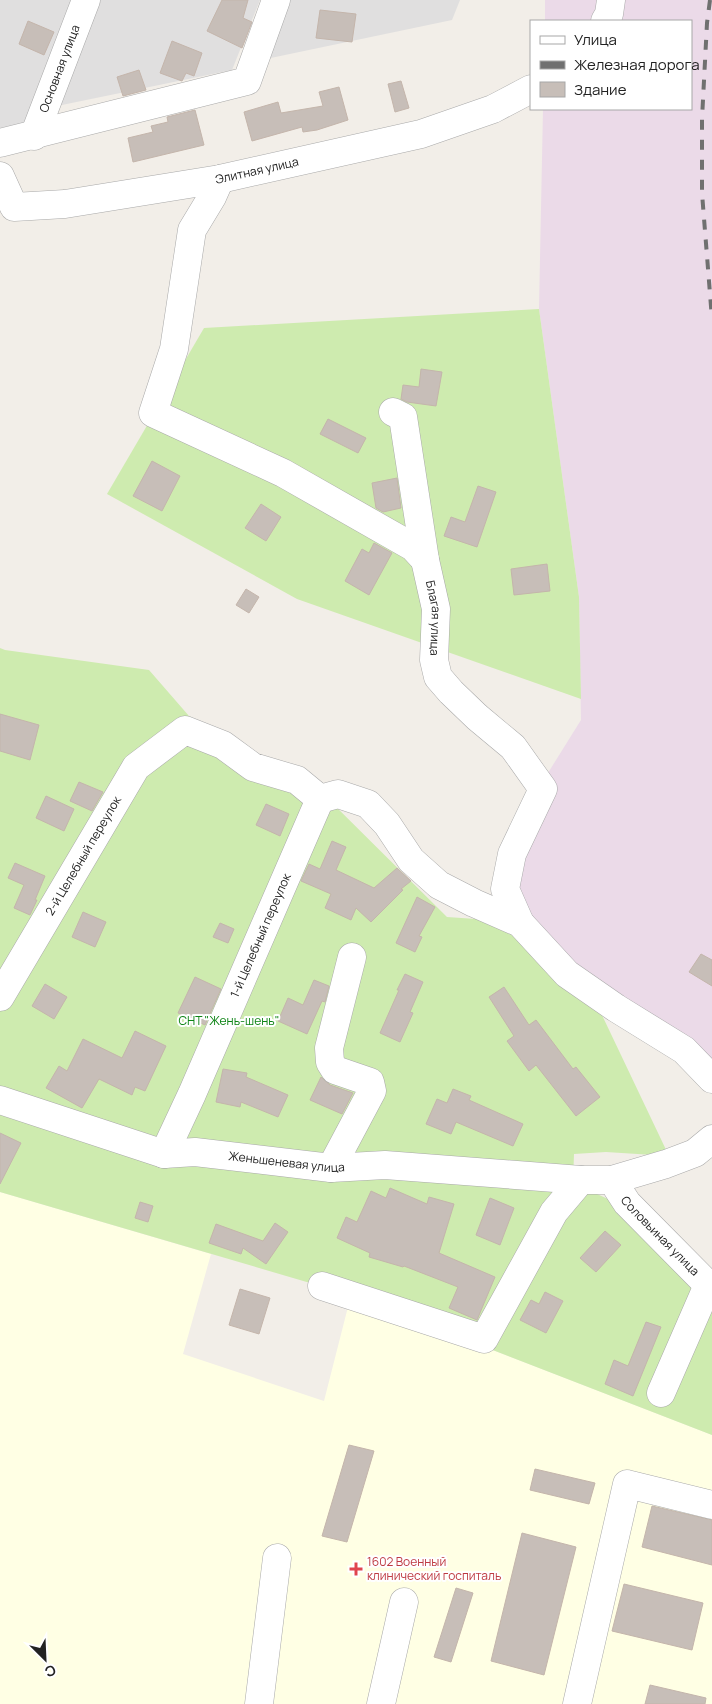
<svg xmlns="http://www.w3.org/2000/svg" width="712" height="1704" viewBox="0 0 712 1704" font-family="Manrope,sans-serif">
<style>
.residential{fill:#e0dfdf}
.industrial{fill:#ebdae8}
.education{fill:#ffffe4}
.grass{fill:#ceebaf}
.building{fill:#c7beb8;stroke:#c4b5ab}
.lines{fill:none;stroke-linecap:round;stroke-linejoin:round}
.minor-casing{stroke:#a9a9a9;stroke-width:29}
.minor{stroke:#fff;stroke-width:28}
.rail{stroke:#707070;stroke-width:4;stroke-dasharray:10 10;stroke-linecap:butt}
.health-dot{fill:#e0444e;stroke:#fff;stroke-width:2}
.labels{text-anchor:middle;stroke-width:4;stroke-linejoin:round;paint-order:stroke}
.street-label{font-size:12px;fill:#222;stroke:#fff}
.park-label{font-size:12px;fill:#0c8314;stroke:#fff}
.health-label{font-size:12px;fill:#be3a42;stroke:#fff;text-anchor:start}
</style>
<rect width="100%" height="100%" fill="#f2eee8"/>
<!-- residential -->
<g class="residential">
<path d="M0,0H71L30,125L0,128Z"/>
<path d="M87,0H260L232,70L57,106Z"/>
<path d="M276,0H460L452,20L252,62Z"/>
</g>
<!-- industrial -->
<path class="industrial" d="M545,0H712V1063L511,919L528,805L581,720L579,597L539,309L543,109H691V21H545Z"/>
<!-- education -->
<path class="education" d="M0,1192L211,1254L183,1354L324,1401L351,1295L712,1435V1704H0Z"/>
<!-- grass -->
<g class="grass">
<path d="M539,309L579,597L581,699L297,599L107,494L204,328Z"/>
<path d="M0,648L5,650L149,670L189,716L315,786L447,917L505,921L601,1013L669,1156L606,1152L574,1154L573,1183L608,1199L712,1292V1435L351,1295L0,1192Z"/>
</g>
<!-- building -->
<g class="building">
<path d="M222,0H248L243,18L252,22L242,48L207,31Z"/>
<path d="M320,10L356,14L352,42L316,38Z"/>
<path d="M28,21L54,32L44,55L19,44Z"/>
<path d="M172,41L202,53L194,76L186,73L182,81L160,73Z"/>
<path d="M139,70L146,90L123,96L117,77Z"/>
<path d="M401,81L409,108L395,112L388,84Z"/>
<path d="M339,87L348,120L317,130L303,132L302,127L252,141L244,112L278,102L281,113L323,106L319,92Z"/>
<path d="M195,110L204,145L133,162L128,138L153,132L151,126L168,122L167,117Z"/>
<path d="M421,369L442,372L436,406L407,402L401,399L403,385L419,387Z"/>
<path d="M328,419L366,438L358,453L320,434Z"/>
<path d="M152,461L180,476L162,511L133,496Z"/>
<path d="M397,478L401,508L383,512L376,508L372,483Z"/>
<path d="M478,486L496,492L477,547L444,536L451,517L465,522Z"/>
<path d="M261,504L281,517L266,541L245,528Z"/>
<path d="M374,543L392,553L369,595L345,581L362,549L369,553Z"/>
<path d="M547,564L550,591L514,595L511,569Z"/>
<path d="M246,589L259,597L249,613L236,605Z"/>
<path d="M0,714L39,725L30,760L0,751Z"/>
<path d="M79,782L103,792L92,811L70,801Z"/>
<path d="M46,796L74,809L64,831L36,818Z"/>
<path d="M266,804L289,814L280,836L256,825Z"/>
<path d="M332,841L346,847L336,870L374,888L397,868L411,881L401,889L403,890L371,922L356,908L351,920L325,908L331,894L301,881L309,864L320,869Z"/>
<path d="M15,863L45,876L35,900H37L30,915L14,908L24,885L8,878Z"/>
<path d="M417,897L435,907L419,936L422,937L415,952L396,943Z"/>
<path d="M83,912L106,922L95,947L72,937Z"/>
<path d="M220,923L234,929L228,943L213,937Z"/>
<path d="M701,954L712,960V986L689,972Z"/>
<path d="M405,974L423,982L410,1012L413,1013L400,1042L380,1033L399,990H397Z"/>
<path d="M195,977L221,989L205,1025L178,1013Z"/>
<path d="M314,980L329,986L325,1002L322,1001L307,1034L278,1021L288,998L303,1005Z"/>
<path d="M45,984L67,997L54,1019L32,1006Z"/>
<path d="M504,987L529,1025L536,1020L573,1069L576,1067L600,1097L576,1116L536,1065L529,1071L507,1041L514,1036L489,997Z"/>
<path d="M135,1031L166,1046L145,1091L135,1087L132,1095L99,1079L82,1108L46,1088L59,1066L67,1071L83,1039L122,1058Z"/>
<path d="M223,1069L247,1073L246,1077L288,1095L278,1117L241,1102L240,1107L216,1102Z"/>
<path d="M321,1077L330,1085L353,1093L342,1114L310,1100Z"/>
<path d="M453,1089L471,1096L469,1100L523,1124L513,1146L456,1122L451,1134L426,1124L437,1099L447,1103Z"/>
<path d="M0,1133L21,1143L0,1184Z"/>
<path d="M390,1188L427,1204L429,1197L454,1204L439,1253L495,1277L477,1320L449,1308L458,1287L404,1266L403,1267L369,1257L370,1253L337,1238L346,1217L357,1222L371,1191L386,1198Z"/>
<path d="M490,1198L514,1208L500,1245L476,1235Z"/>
<path d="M140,1202L153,1206L148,1222L135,1218Z"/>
<path d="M275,1223L288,1232L266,1264L243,1248L241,1254L209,1243L216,1224L263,1241Z"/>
<path d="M605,1231L621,1245L596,1272L580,1258Z"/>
<path d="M240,1289L270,1298L259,1334L229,1325Z"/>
<path d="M545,1292L563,1301L546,1333L520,1320L531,1300L539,1304Z"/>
<path d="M646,1322L661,1327L633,1396L605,1384L614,1360L628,1366Z"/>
<path d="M349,1445L374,1451L347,1542L322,1536Z"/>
<path d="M535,1469L595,1483L589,1504L530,1490Z"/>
<path d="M652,1506L712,1520V1565L642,1547Z"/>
<path d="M522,1533L576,1547L544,1675L491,1661Z"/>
<path d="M624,1584L703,1603L692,1650L612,1631Z"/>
<path d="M456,1588L473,1593L451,1662L434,1657Z"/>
<path d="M650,1685L706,1698L705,1704H645Z"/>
</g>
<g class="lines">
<defs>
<g id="minor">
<path d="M605,21L609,14L611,0"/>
<path id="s1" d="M34,136L86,0"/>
<path d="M0,143L247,81L276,0"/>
<path id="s2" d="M0,176L14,207L65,204L220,179L421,134L493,109L531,89"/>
<path d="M220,179L212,197L192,230L174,349L153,413L283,473L413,547L425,560"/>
<path id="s3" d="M393,412L403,417L425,560L436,609L434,660L438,677L451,692L477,717L513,747L543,789L512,854L505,889L520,923"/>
<path id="s4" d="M0,997L136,767L185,730L223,745L253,767L297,780L320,799L338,794L368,804L387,824L411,860L439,885L474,903L520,923L567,974L616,1008L684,1050L712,1079"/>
<path id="s5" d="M0,1100L164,1154L195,1152L331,1168L385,1165L581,1180H612L666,1164L695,1153L712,1139"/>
<path id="s6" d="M164,1154L192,1094L320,799"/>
<path d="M331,1168L372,1091L370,1082L335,1070L330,1062L329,1048L352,957"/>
<path id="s7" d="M612,1180L627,1203L712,1289"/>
<path d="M322,1286L484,1339L554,1212L581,1180"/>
<path d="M661,1393L708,1285"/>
<path d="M259,1704L277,1558"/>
<path d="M381,1704L404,1602"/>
<path d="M577,1704L627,1484L712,1505"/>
</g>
</defs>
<!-- minor casing -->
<use href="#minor" class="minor-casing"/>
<!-- minor -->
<use href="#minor" class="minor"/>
<!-- rail -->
<path class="rail" d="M710,0L707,23L702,119V193L712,319"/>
</g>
<!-- markers -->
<path class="health-dot" d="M353.5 1561.5h5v5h5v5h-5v5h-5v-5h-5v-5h5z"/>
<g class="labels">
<!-- street labels -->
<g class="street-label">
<text dy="4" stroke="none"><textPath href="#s1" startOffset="72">Основная улица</textPath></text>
<text dy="4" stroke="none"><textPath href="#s2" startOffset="280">Элитная улица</textPath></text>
<text dy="4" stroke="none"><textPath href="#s3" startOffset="215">Благая улица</textPath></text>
<text dy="4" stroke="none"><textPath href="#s4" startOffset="164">2-й Целебный переулок</textPath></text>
<text dy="4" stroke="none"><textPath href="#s6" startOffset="239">1-й Целебный переулок</textPath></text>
<text dy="4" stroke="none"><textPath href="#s5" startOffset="296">Женьшеневая улица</textPath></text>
<text dy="4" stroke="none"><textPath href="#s7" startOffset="74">Соловьиная улица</textPath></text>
</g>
<!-- park labels -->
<g class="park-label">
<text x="229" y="1025">СНТ "Жень-шень"</text>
</g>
<!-- health labels -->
<g class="health-label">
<text x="367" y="1566">1602 Военный<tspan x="367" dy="14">клинический госпиталь</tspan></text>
</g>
</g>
<!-- legend -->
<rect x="530" y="20" width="162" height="90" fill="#ffffff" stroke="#a7a7a7"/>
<rect x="540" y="36" width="25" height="8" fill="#ffffff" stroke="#a7a7a7"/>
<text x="574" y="45" font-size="15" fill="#222222">Улица</text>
<rect x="540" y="61" width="25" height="8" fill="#707070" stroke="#a7a7a7"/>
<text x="574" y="70" font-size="15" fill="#222222">Железная дорога</text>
<rect x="540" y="82" width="25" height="15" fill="#c7beb8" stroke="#a7a7a7"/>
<text x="574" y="95" font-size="15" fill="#222222">Здание</text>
<!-- north arrow -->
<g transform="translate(45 1659) rotate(156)" stroke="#ffffff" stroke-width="4" paint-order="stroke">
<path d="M0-4L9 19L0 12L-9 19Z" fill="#222222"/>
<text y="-8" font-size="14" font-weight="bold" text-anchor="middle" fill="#222222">С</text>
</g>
</svg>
